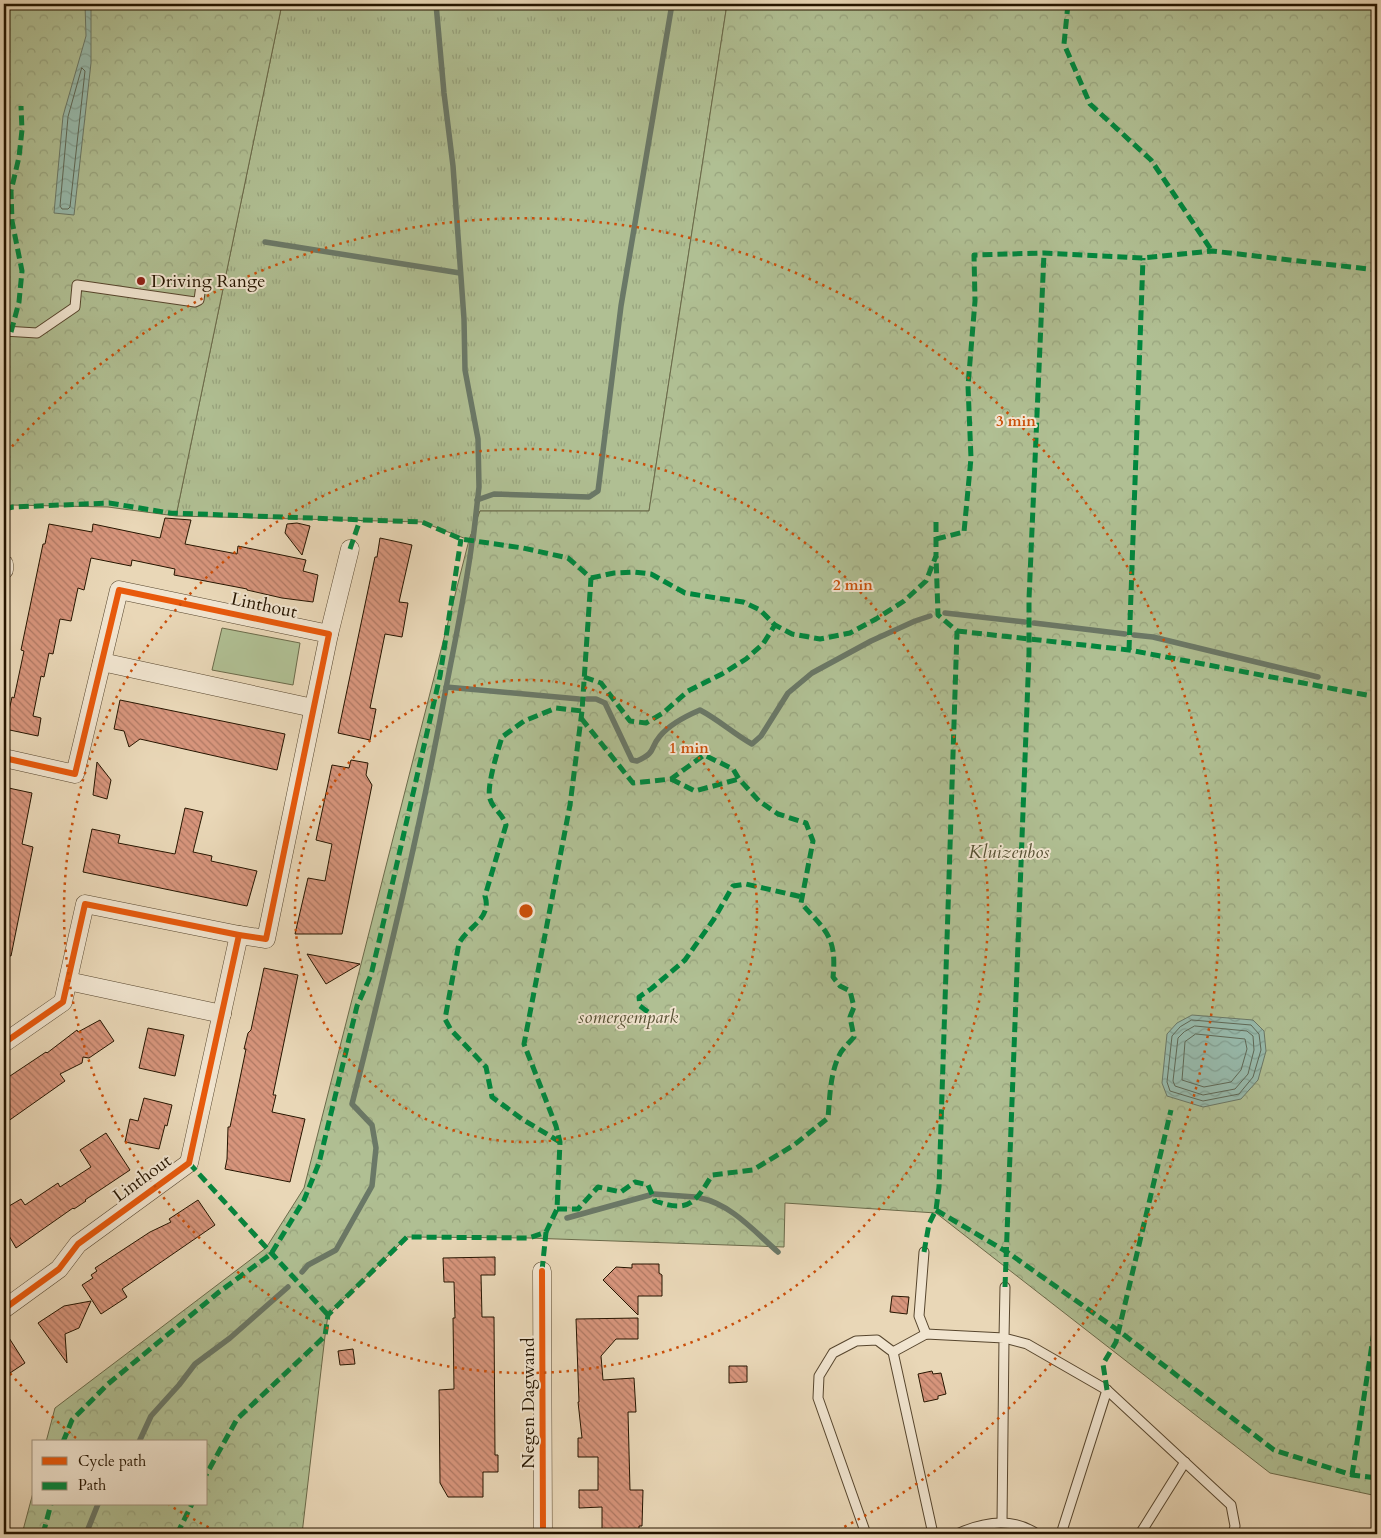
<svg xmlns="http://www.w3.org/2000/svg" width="1381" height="1538" viewBox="0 0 1381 1538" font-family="Cardo,serif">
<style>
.grass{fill:url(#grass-tufts);stroke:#6b6a4a}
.park{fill:url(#park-crowns);stroke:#6b6a4a}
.pitch{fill:#b0bf93;stroke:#6b6a4a}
.water{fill:url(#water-waves);stroke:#6a7867}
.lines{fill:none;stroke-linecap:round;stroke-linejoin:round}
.shore{stroke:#5e6856;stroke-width:1}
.stream{stroke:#6a7867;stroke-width:5.5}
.building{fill:url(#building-back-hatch);stroke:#261500}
.lane-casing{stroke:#57462e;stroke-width:11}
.street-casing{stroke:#57462e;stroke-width:19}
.lane{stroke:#f1e5d0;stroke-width:9}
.street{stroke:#f1e5d0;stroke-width:18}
.quiet{stroke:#00873e;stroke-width:5;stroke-dasharray:10 5;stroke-linecap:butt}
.cycleway-casing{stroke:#f1e5d0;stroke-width:9}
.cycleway{stroke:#e8590c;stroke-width:6}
.ring{fill:none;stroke:#cb4f0a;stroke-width:2.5;stroke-dasharray:2.5 5}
.poi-dot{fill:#8f2418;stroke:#f1e5d0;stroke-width:2}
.labels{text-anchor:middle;stroke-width:4;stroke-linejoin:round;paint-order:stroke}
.poi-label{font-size:18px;fill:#261500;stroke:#f1e5d0;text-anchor:start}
.street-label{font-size:18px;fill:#261500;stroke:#f1e5d0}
.park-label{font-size:18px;font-style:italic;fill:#565033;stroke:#f1e5d0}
.centre{fill:#cb4f0a;stroke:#f1e5d0;stroke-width:2.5}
.ring-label{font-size:15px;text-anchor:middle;font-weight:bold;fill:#cb4f0a;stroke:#f1e5d0;stroke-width:4;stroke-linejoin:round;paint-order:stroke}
</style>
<defs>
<pattern id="grass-tufts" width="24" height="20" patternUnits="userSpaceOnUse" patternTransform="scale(1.25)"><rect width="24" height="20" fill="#b0bf93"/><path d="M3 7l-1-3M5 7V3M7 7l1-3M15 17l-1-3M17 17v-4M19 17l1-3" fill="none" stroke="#97a37d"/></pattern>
<pattern id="park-crowns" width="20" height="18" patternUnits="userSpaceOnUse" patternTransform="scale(1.25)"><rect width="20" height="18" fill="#b0bf93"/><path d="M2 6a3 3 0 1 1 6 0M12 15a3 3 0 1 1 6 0" fill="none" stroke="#97a37d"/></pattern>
<pattern id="water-waves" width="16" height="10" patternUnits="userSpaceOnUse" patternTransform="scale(1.25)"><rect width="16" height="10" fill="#97baac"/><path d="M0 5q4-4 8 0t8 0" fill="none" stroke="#829f92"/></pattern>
<pattern id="building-back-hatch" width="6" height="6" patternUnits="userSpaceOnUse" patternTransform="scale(1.25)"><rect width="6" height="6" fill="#d7957c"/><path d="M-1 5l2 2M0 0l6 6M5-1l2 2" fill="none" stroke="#ae7863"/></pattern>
</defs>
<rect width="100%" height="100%" fill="#e9d7b7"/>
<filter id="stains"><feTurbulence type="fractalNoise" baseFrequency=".004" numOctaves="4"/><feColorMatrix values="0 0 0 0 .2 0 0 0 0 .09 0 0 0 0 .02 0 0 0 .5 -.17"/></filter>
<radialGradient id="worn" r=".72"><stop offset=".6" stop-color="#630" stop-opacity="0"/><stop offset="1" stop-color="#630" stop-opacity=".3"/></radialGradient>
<!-- grass -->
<path class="grass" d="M282,4H727L649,511H480L469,540L422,522L176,516Z"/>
<!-- park -->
<g class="park">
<path d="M4,4H282L176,516L108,507L11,505L4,507Z"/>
<path d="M727,4H1377V1496L1270,1473L936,1213L785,1203L784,1247L529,1238L407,1237L328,1315L325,1336L302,1534H22L34,1489V1504H206V1442H46L55,1408L266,1248L304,1188L469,540L480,511H649Z"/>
</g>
<!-- pitch -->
<path class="pitch" d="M222,628L300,643L293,685L212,670Z"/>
<!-- water -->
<g class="water">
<path d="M85,4H91V63L74,215L54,213L63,116L86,36Z"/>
<path d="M1192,1015L1253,1020L1264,1031L1266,1051L1258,1080L1241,1099L1203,1107L1167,1096L1162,1083L1167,1034L1177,1023Z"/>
</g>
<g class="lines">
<!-- shore -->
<g class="shore">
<path d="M82,68L85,71L70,207L68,209H62L60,206L68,117Z"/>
<path d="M1192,1020L1251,1025L1259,1034L1261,1050L1253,1077L1239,1094L1203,1101L1170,1091L1167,1082L1172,1036L1180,1027Z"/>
<path d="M1195,1026L1247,1031L1253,1036L1254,1050L1248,1074L1235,1089L1203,1095L1175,1086L1173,1081L1178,1038L1184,1032Z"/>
<path d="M1196,1034L1245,1039L1247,1049L1241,1070L1231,1082L1204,1087L1182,1080L1185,1042Z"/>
</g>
<!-- stream -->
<g class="stream">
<path d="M436,4L444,93L453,166L464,319L465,370L478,439L479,487L473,540"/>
<path d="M265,242L460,273"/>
<path d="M477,500L494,494L589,497L598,491L621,306L672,4"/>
<path d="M945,613L1025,622"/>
<path d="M1034,623L1125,634"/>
<path d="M1134,635L1153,637L1318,677"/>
<path d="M446,687L579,699"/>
<path d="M587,699H596L605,703L632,760L637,761C657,752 649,749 660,736C670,724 686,716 700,710C719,720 734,734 752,744L761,736L788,693L812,673L871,641L915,621L930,616"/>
<path d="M654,1194L695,1197"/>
<path d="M700,1198C731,1204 755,1232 778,1252"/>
<path d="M567,1218L650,1195"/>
<path d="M302,1272L308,1265L336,1250L372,1186L376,1148L372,1125L352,1104C387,965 421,825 447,683C456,636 466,589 472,542"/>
<path d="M139,1442L151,1416L179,1385L195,1364L230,1338L288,1287"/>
<path d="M86,1534L98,1504"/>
</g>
</g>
<!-- building -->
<g class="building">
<path d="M165,518L191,520L185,544L237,554L238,546L306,560L303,571L318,575L313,602L282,598L247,590V589L174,575L175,569L132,560L131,566L91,558L84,590L78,588L71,621L60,619L53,654L49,653L44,677L41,676L33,716L41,718L38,736L5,729L12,697L14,698L24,651L21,650L43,544H45L49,524L92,532L93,524L160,538Z"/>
<path d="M297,523L310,526L302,555L285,533L287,524Z"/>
<path d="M380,538L412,545L399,602L408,603L402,637L385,634L370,708L376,709L370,740L338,733L375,557H377Z"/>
<path d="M120,700L285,734L277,770L140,739L129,747L124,731L114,729Z"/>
<path d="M351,760L368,763L366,775L372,785L342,934H295L308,878L325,881L332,844L316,840L332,765L349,768Z"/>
<path d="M97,762L111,780L107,799L93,795Z"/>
<path d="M4,787L32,793L22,844L33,847L11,956L4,955Z"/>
<path d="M185,808L203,812L193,852L212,856L211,861L257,871L247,906L83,872L92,829L120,835L118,843L175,854Z"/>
<path d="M307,954L360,964L326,984Z"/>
<path d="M264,968L298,975L273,1095H276L272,1112L305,1119L290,1182L225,1169L227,1159L228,1127H230L246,1049H244L248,1033L251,1030Z"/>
<path d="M100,1020L114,1041L89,1058L83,1057L82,1063L60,1074L65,1081L4,1124V1080L46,1052L47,1053L77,1030L78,1032Z"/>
<path d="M148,1028L184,1035L175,1076L139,1068Z"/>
<path d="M144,1098L172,1105L167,1126L165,1125L159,1149L125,1142L130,1119L138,1121Z"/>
<path d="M106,1133L130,1170L85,1200L86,1201L74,1209L73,1208L16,1248L4,1227V1209L21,1199L25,1205L58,1183L60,1187L91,1167L80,1150Z"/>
<path d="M198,1200L215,1225L122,1289L127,1297L101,1314L82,1285L93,1278L91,1275L97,1271L95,1268L150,1232L171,1222L169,1219Z"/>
<path d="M495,1257V1275H481L482,1317H494L495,1455H498V1472H483V1497H448L440,1483L439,1390L454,1389L453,1318H455L454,1282H444L443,1258Z"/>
<path d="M632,1264H659V1273L662,1275V1296H638V1315L603,1280L616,1267L632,1268Z"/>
<path d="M892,1296L909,1297L907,1314L890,1312Z"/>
<path d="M91,1301L79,1328L65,1334L67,1363L38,1323L64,1306Z"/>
<path d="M638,1318V1339H616L601,1356L603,1380L634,1378L636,1412H628L630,1490H643L642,1526H639V1530H602V1507L579,1508V1490H598V1457H578V1438H582L578,1402H579L576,1319Z"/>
<path d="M4,1330L25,1363L4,1377Z"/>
<path d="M353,1349L355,1364L340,1365L338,1351Z"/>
<path d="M729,1366H747V1382L729,1383Z"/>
<path d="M932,1371L933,1374L941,1373L946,1394L938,1396V1399L924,1402L918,1374Z"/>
</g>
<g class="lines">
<defs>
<g id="lane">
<path d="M4,331L37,333L75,307L77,285L195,302L199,300L201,285"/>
<path d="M924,1252L919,1316L926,1334"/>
<path d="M1005,1287L1004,1338L1027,1344L1107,1390L1231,1505L1235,1526L1233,1534"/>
<path d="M893,1352L926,1334L1004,1338L1002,1522"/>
<path d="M866,1534L818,1398L819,1376L833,1353L856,1341L877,1340L893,1352L933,1534"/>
<path d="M957,1534C983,1522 1012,1517 1037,1534"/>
<path d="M1061,1534L1107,1390"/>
<path d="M1140,1534L1185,1462"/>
</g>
<g id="street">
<path d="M4,564V570"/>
<path d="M329,634L350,549"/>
<path d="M102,662L313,708"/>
<path d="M4,758L75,774L119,590L329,634L266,939L239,935L85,904L63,1002L4,1043"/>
<path d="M68,981L222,1014"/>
<path d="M542,1271L543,1534"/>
<path d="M4,1309L59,1269L78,1244L189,1163L239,935"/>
</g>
</defs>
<!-- lane casing -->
<use href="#lane" class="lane-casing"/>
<!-- street casing -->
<use href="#street" class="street-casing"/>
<!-- lane -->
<use href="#lane" class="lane"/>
<!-- street -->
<use href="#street" class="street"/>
<!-- quiet -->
<g class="quiet">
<path d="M1068,4L1064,44L1090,104L1151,160L1212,251"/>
<path d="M11,332L19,302L22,271L12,221L11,191L19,157L22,130L21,106"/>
<path d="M4,509L13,507L109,503L170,513L422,522L461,539L523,548L568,558L591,578L582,711L570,805L524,1044L556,1126L560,1142L557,1209L546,1232L529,1238L407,1237L328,1315L325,1336L237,1419L206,1475"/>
<path d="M936,539L964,532L971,458L968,386L975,301L974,255L1044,253L1143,258L1212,251L1377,270"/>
<path d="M350,549L360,520"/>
<path d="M591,578L614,573L634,572L651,574L685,593L743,602L760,610L775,625L792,634L820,639L850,633L876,619L904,601L926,581L936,556V522"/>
<path d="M957,631L1129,650L1377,697"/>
<path d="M1129,650L1143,258"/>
<path d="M584,677L601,683L630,721L646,723L663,713L688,691L722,674L746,659L763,644L775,625"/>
<path d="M671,779L695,791L739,779"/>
<path d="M648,1012L640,1006L639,997L651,989L685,960L714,919L733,886L746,884L802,897"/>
<path d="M560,1142L522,1119L492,1097L486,1067L451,1030L445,1019L459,943C469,926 492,918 485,896L506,825C503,814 493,809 490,799C486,787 498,750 502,737L524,721L556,708L582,711"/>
<path d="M189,1163L328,1315"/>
<path d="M557,1209H578L598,1187L621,1192L635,1182L648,1185L655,1201C689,1213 695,1203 712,1175L753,1170L794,1145L828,1118C830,1096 830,1071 841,1052C845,1046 850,1042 854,1037L850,1017L854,1007L850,991L840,986L833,977C837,937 826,931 801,903L813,841L806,823L778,814L759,801L739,779L733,769L704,755L671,779L633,783L581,718"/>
<path d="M936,1210L1007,1252L1119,1331L1274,1450L1352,1475L1377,1478"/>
<path d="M924,1252L929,1224L936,1210L939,1187L957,631L938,615L936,556"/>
<path d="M542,1271L546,1232"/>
<path d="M1005,1287L1029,653V599L1044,253"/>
<path d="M1107,1390L1103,1364L1116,1342L1171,1110"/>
<path d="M63,1442L72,1420L108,1384L219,1292L271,1254L304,1200L319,1163L357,1006L371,975L381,933L440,676L461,539"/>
<path d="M1352,1475L1377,1312"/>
<path d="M43,1534L51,1504"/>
<path d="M177,1534L192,1504"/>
</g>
<defs>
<g id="cycleway">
<path d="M4,758L75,774L119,590L329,634L266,939L239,935L85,904L63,1002L4,1043"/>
<path d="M542,1271L543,1534"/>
<path d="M4,1309L59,1269L78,1244L189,1163L239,935"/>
</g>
</defs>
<!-- cycleway casing -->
<use href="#cycleway" class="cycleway-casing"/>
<!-- cycleway -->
<use href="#cycleway" class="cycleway"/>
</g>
<!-- distance rings -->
<g class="ring">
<circle cx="526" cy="911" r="231"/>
<circle cx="526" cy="911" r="462"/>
<path d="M222 1534A693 693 0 0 1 169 1505M76 1438A693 693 0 0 1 7 1370M7 452A693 693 0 1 1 830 1534"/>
</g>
<!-- markers -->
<circle class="poi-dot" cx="141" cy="281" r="5"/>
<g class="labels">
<!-- poi labels -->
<g class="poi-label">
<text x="151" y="287">Driving Range</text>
</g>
<!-- street labels -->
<g class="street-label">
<text transform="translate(264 605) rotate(12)" y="6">Linthout</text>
<text transform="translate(142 1178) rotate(-36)" y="6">Linthout</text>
<text transform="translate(528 1403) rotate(-90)" y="6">Negen Dagwand</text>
</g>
<!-- park labels -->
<g class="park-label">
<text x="1009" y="858">Kluizenbos</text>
<text x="628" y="1023">somergempark</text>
</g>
</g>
<circle cx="526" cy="911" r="8" class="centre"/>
<g class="ring-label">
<text x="1016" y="426">3 min</text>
<text x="853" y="590">2 min</text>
<text x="689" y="753">1 min</text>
</g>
<!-- margin -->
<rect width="1381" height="1538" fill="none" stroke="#e9d7b7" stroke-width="20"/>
<rect x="5" y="5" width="1371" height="1528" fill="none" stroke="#261500" stroke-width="2.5"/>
<rect x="10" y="10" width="1361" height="1518" fill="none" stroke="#261500"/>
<!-- legend -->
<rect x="32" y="1440" width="175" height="65" fill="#f1e5d0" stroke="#a0927d"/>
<rect x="42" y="1457" width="25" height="8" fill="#e8590c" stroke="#a0927d"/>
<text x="78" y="1466" font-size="15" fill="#261500">Cycle path</text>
<rect x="42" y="1482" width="25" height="8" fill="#00873e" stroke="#a0927d"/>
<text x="78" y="1490" font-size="15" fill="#261500">Path</text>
<rect width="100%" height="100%" filter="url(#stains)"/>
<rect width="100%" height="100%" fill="url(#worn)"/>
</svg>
